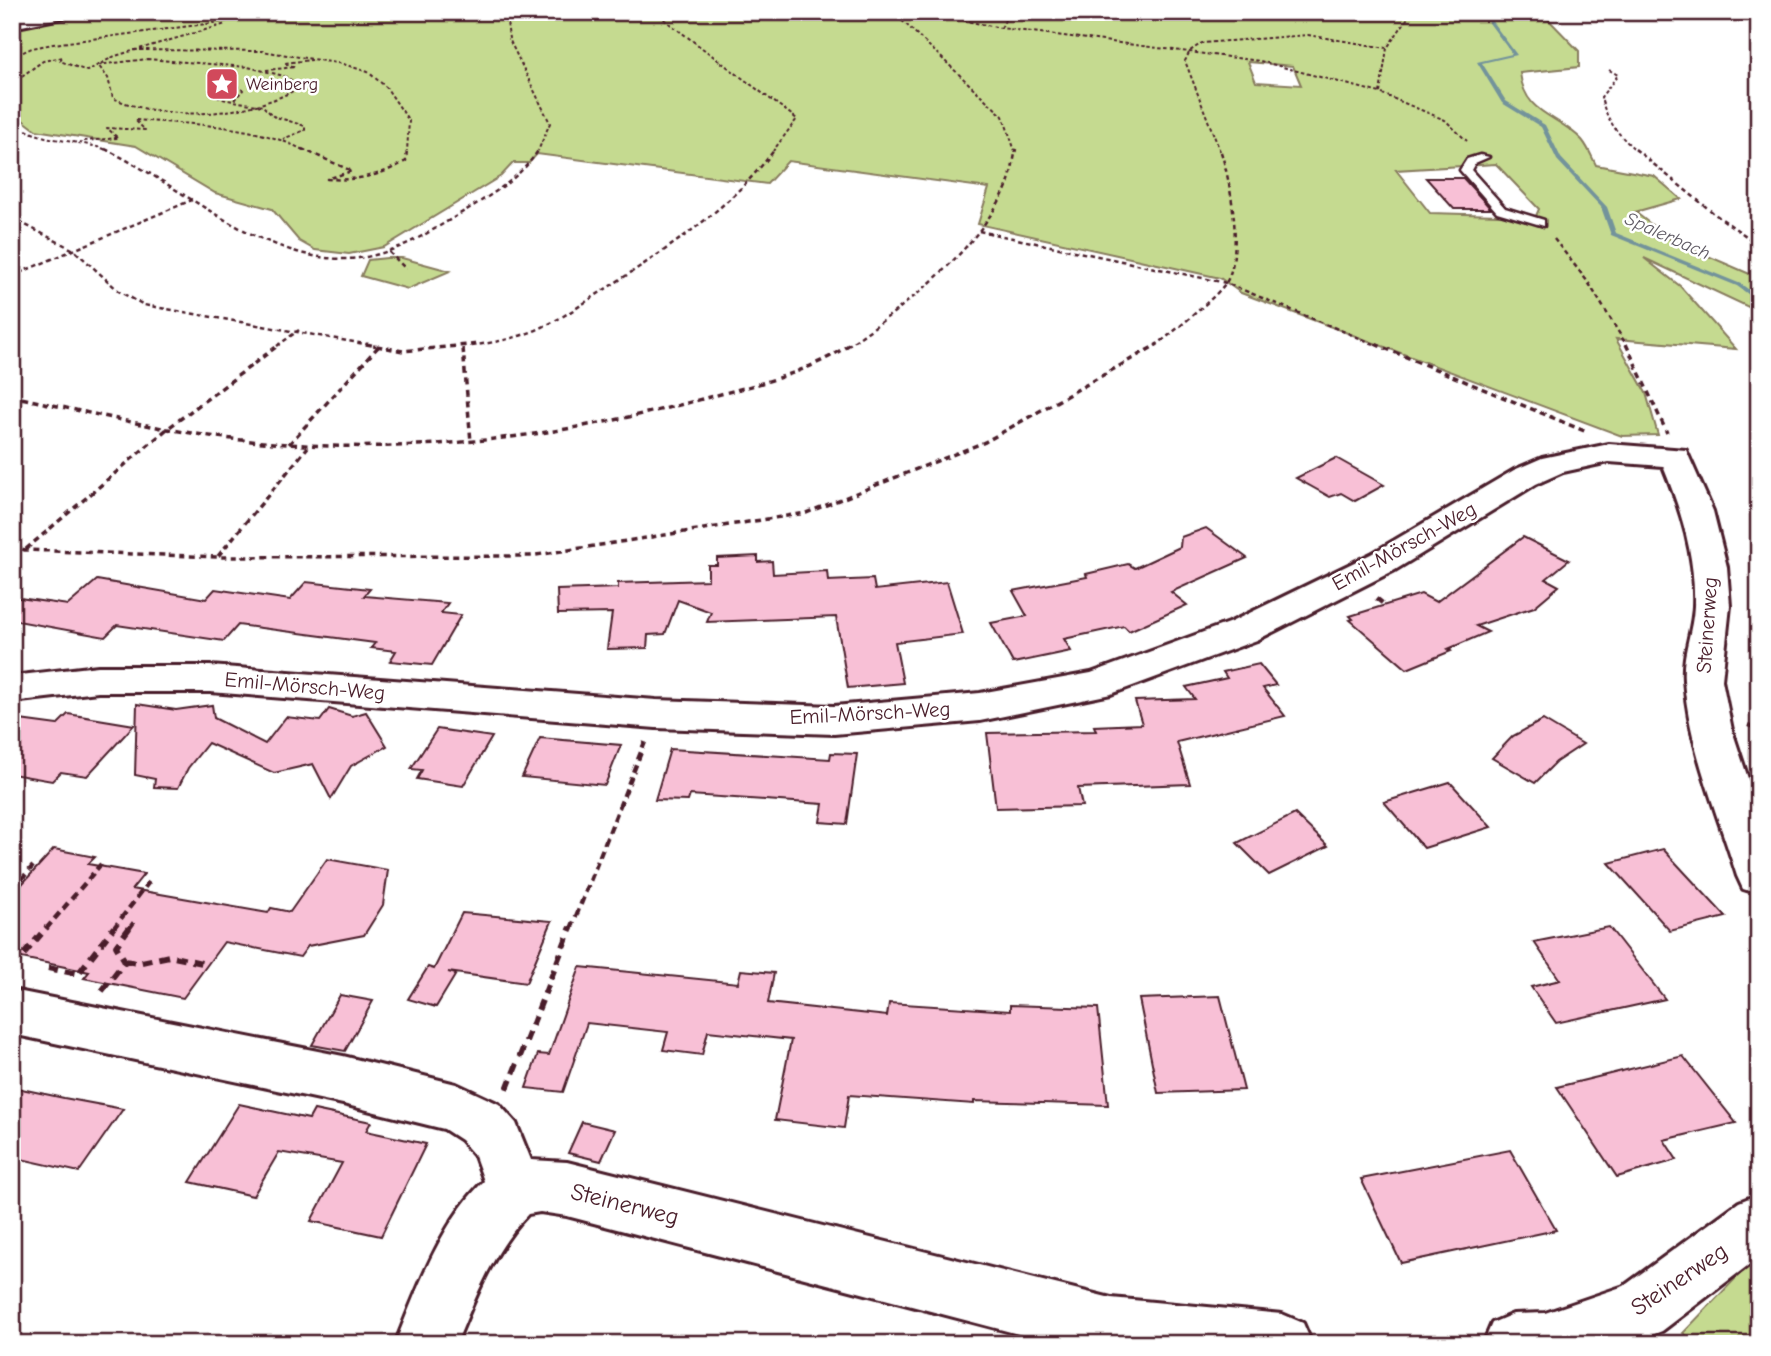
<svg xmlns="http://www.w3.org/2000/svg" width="1771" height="1356" viewBox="0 0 1771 1356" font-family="'Comic Neue',sans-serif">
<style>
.green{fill:#c5da90;stroke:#887c5e;stroke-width:2;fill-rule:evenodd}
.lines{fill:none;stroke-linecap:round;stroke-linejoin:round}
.stream{fill:#73939b;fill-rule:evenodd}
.building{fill:#f8c0d6;stroke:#4a1f2b;stroke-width:2}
.lane-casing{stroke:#4a1f2b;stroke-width:5}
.street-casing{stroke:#4a1f2b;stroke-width:6}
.secondary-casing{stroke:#4a1f2b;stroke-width:6}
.path-far4{stroke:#4a1f2b;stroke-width:2;stroke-dasharray:3.5 2.5;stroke-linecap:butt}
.path-far3{stroke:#4a1f2b;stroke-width:2.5;stroke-dasharray:4.5 3.5;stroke-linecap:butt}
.path-far2{stroke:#4a1f2b;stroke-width:3.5;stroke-dasharray:6 4.5;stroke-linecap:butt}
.path-far1{stroke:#4a1f2b;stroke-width:4.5;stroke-dasharray:8 5;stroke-linecap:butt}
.path{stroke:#4a1f2b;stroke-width:6;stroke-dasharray:10 7;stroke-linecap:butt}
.lane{fill:#fff;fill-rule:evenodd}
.street{fill:#fff;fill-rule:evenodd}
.secondary{fill:#fff;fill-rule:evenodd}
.labels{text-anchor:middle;stroke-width:5;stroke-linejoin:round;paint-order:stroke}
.far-poi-label{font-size:18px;fill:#4a1f2b;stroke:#fff;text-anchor:start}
.far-water-label{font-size:19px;font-style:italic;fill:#5e5963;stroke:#fff}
.street-label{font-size:21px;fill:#4a1f2b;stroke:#fff}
.near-street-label{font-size:24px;fill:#4a1f2b;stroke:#fff}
</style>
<rect width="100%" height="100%" fill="#fff"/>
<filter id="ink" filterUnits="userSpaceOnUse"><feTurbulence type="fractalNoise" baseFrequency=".0143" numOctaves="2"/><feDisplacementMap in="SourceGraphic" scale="14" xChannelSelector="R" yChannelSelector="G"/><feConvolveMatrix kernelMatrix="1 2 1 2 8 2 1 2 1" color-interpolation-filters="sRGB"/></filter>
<g filter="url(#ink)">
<!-- green -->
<g class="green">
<path d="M89,12H502L505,22L511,20L510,12H1534L1549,20L1579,51V67L1520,73C1525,116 1558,114 1582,140C1588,147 1592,157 1596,165L1654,176L1681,199L1635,212L1671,240L1759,278V312L1644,258L1680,286L1736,349L1616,339L1646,393L1658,435L1622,436L1241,293L1220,278L978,224L989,188L788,161L767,184L537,154L529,163H513L501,176L384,247L349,254L315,250L299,241L272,209L215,193L136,146L36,130L20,118L12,92V27ZM1248,62L1293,66L1301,85L1256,82ZM1496,164L1539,209L1536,216L1430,213L1396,170Z"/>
<path d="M387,258H402L450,271L408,289L361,276L368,260Z"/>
<path d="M1759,1254V1344H1698L1683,1333Z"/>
</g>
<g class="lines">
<!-- stream -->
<path class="stream" d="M1481,12H1485L1517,55L1482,63L1506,101L1545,125L1561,158L1607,207L1616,233L1741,284L1759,297V302L1737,286L1611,235L1601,207L1557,160L1541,127L1502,103L1477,62L1512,54Z"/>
</g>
<!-- building -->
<g class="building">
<path d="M1426,178H1463L1491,209H1454Z"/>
<path d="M1336,458L1384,485L1355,501L1341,493L1330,497L1296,478Z"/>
<path d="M1206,528L1247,558L1171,592L1187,605L1129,631L1124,626L1064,639L1071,651L1013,663L991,623L1027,616L1013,591L1087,577L1086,574L1128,564L1135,568L1180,547L1181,537Z"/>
<path d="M1523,537L1569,560L1546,579L1559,586L1534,607L1476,626L1488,632L1448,649L1451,651L1407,669L1350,620L1353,619L1350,616L1421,594L1436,602Z"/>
<path d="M758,556V562L772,561L773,574L827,571L828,581L873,579L875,590L947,582L963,634L895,642L903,683L848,688L836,617L707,622L711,612L678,600L665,634L648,635L647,648L607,649L612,613L558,614L557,590L618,588V583L708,580V565H717V558Z"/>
<path d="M97,580L206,599L215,589L290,600L306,582L370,589L364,596L448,603L441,613L461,615L432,665L390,661L396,651L371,648L375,643L238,625L224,641L117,625L105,637L12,620V597L68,605Z"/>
<path d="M1259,664L1276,685L1263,688L1285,716L1177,742L1190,784L1078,788L1082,806L996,808L987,733L1096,731L1094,726L1142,724L1135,701L1195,699L1186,687L1227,678L1223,672Z"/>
<path d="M137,704L176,710L212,705L214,718L265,744L286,717L320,721L329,709L352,716L366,712L387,746L351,766L331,799L313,764L274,773L208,743L188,768L178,788L154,787L155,779L135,775Z"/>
<path d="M68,714L134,725L87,776L61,772L52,781L12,774V719L57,725Z"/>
<path d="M1543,720L1583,744L1556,762L1535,783L1492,758L1513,736Z"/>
<path d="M437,729L492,737L463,786L417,779L422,770L411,769Z"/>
<path d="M540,738L621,745L605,785L522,777Z"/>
<path d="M670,749L830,759L831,753L857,754L847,824L820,822L823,804L690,795L688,801L655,800Z"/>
<path d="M1450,782L1491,827L1424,848L1384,802Z"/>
<path d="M1295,814L1328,846L1269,875L1237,843Z"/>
<path d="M54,849L95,857L88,864L144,874L132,889L268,913L271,908L290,912L327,859L388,870L383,905L364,935L308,946L300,957L224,942L183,998L84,978L89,972L12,956V895Z"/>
<path d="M1663,849L1726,917L1670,931L1609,863Z"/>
<path d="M462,913L552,921L526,983L448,972L456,974L436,1007L408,999L428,967L434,969Z"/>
<path d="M1609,927L1665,999L1556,1023L1531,987L1560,980L1534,942Z"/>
<path d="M580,967L738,983L741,970L774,973L768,1003L887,1016L889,1003L1010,1011V1005L1098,1008L1108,1105L974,1101V1104L849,1095L844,1128L775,1120L791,1040L708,1031L702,1055L663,1050L668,1032L587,1023L563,1092L526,1088L538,1054L549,1055Z"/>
<path d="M340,995L373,1001L345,1051L312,1045Z"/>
<path d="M1220,996L1244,1090L1158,1093L1139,999Z"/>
<path d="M1683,1056L1736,1123L1664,1140L1677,1160L1617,1177L1557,1087Z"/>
<path d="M12,1087L64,1098L123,1109L79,1172L12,1157Z"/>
<path d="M239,1104L309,1119L314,1110L371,1122L366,1131L426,1144L381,1236L311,1221L342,1163L279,1152L253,1196L190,1182Z"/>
<path d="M582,1122L615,1130L601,1161L568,1153Z"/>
<path d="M1510,1150L1556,1230L1401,1263L1361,1179Z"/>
</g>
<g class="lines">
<defs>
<path id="lane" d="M1480,155L1489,157L1475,163L1471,170L1505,208L1544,220V226L1497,212L1460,170L1467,159Z"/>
<g id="street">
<path d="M1609,444L1686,450L1713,511L1727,567L1730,606L1722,680L1732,730L1759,812V894L1743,889L1737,876C1717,812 1689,747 1684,680C1682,654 1693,631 1694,606C1696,557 1681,510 1663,466L1609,462L1563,472L1536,484L1395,570L1257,640L1111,694L980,721L834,734L656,728L210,692H98L12,702V676L98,666H210L656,700L834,706L980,693L1091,673L1231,622L1371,554L1514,470L1542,458Z"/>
<path d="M12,990L343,1056L456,1084L499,1104L516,1123L531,1160L567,1162L1111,1298L1282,1314L1303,1323L1312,1344H1057L567,1216L540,1212L528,1214C493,1250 475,1298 456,1344H395C417,1290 441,1222 484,1181L475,1156L461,1140L444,1129L343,1104L12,1034Z"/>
<path d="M1759,1194V1257L1662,1331L1629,1344H1483L1492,1323L1513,1314L1545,1313L1624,1286L1739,1202Z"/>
</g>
<path id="secondary" d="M39,12H73L71,16L12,28V18Z"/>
</defs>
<!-- lane casing -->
<use href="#lane" class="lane-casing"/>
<!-- street casing -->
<use href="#street" class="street-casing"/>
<!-- secondary casing -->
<use href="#secondary" class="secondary-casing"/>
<!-- path-far4 -->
<g class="path-far4">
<path d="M506,12L509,39L550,123L538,151"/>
<path d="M654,12L797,119L773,151"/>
<path d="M893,12L1003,116L1015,151"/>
<path d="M922,12L1001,28L1260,61L1380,93L1445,120L1467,141"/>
<path d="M88,16L108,12"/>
<path d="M1759,17L1754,29L1759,37"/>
<path d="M1001,28L1005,20L1024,12"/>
<path d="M134,50L262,51L343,64L368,72L386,87L409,121L407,151"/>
<path d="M12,57L32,48L53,44L236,20L274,12"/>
<path d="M147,59L248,67L284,76L296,83L295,90C244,117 166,122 113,98L108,78L98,65Z"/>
<path d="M266,70L295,67L284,63L312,60"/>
<path d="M1609,70L1618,75L1601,97C1606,120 1619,136 1637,151"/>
<path d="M12,83L43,61L63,57L60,61L87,71L115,56L226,24"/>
<path d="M1380,93L1387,48L1412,12"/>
<path d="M234,100L243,90L236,85L209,90L222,99L263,106L273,116L305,126V130L283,139"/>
<path d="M12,119C34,144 79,138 109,151"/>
<path d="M84,141L118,138L107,128L145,130L135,120C192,125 253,123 305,151"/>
<path d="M1220,151L1185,61L1190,51L1202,43L1308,35L1387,48"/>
</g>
<!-- path-far3 -->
<g class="path-far3">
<path d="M105,149C183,185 273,273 366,257C398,251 425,235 453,218C484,199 519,181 539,149"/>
<path d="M302,149L352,171L327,179C356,181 381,176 406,161L407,149"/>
<path d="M1635,149L1716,215L1759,245"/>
<path d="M12,218L74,250L120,292L144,305L376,346"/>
<path d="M979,231L1226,283L1379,346"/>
<path d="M1554,239L1588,282L1627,346"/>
<path d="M389,252L406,269"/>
<path d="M12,276L192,200"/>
<path d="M277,346L299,330"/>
<path d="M472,346C487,343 504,341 519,336C551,327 579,306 607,288C669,248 730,209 775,149"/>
<path d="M847,346C907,305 970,257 1005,191C1011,179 1013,163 1016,149"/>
<path d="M1155,346C1169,336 1220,294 1227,281C1243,250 1231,182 1220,149"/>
</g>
<!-- path-far2 -->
<g class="path-far2">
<path d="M366,344L403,351L480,344"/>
<path d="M1375,344L1587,432"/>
<path d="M1626,344L1667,433"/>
<path d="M463,348L471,442"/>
<path d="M12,396C91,413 170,433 251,441C402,456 556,439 702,399C753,385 806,375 850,344"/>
<path d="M12,404L23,398"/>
<path d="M289,444L378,347"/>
<path d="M12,546L25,550L218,557L530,556L806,513L985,442L1158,344"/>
<path d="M26,549L167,429L280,344"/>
<path d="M218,556L308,447"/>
</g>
<!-- path-far1 -->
<g class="path-far1">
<path d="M1376,598L1386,606"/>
<path d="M1748,725L1759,729"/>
<path d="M12,890L33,866"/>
<path d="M46,929L101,864"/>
<path d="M113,929L149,882"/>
<path d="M129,929L134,922"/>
<path d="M571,929L645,742"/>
</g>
<!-- path -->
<g class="path">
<path d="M125,961L137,963L169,956L202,963"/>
<path d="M12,964L15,965L47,927"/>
<path d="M48,968L78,974L114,927"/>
<path d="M102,991L125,961L116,946L130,927"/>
<path d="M507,1089L571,927"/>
</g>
<!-- lane -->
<use href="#lane" class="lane"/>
<!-- street -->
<use href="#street" class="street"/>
<!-- secondary -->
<use href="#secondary" class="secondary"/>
</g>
</g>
<!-- icons -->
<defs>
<symbol id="sight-square" viewBox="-11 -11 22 22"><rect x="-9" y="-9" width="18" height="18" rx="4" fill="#d1495b" stroke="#fff"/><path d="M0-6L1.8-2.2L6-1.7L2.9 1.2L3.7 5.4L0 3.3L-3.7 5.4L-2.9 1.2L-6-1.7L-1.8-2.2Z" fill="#fff"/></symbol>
</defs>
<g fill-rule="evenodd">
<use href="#sight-square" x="203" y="65" width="38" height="38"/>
</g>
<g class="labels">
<!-- far-poi labels -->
<g class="far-poi-label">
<text x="246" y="90">Weinberg</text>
</g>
<!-- far-water labels -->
<g class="far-water-label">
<text transform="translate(1668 235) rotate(24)" y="7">Spalerbach</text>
</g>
<!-- street labels -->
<g class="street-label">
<text transform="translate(1404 546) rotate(-29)" y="7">Emil-Mörsch-Weg</text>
<text transform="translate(1707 625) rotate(-86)" y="7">Steinerweg</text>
<text transform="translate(305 686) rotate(5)" y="7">Emil-Mörsch-Weg</text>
<text transform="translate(870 713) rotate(-3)" y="7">Emil-Mörsch-Weg</text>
</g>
<!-- near-street labels -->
<g class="near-street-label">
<text transform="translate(625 1204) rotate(14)" y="8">Steinerweg</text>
<text transform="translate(1679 1279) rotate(-34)" y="8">Steinerweg</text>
</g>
</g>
<!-- margin -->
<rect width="1771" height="1356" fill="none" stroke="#fff" stroke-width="42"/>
<rect x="21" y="21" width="1729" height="1314" fill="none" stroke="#4a1f2b" stroke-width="2.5" filter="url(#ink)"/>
</svg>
